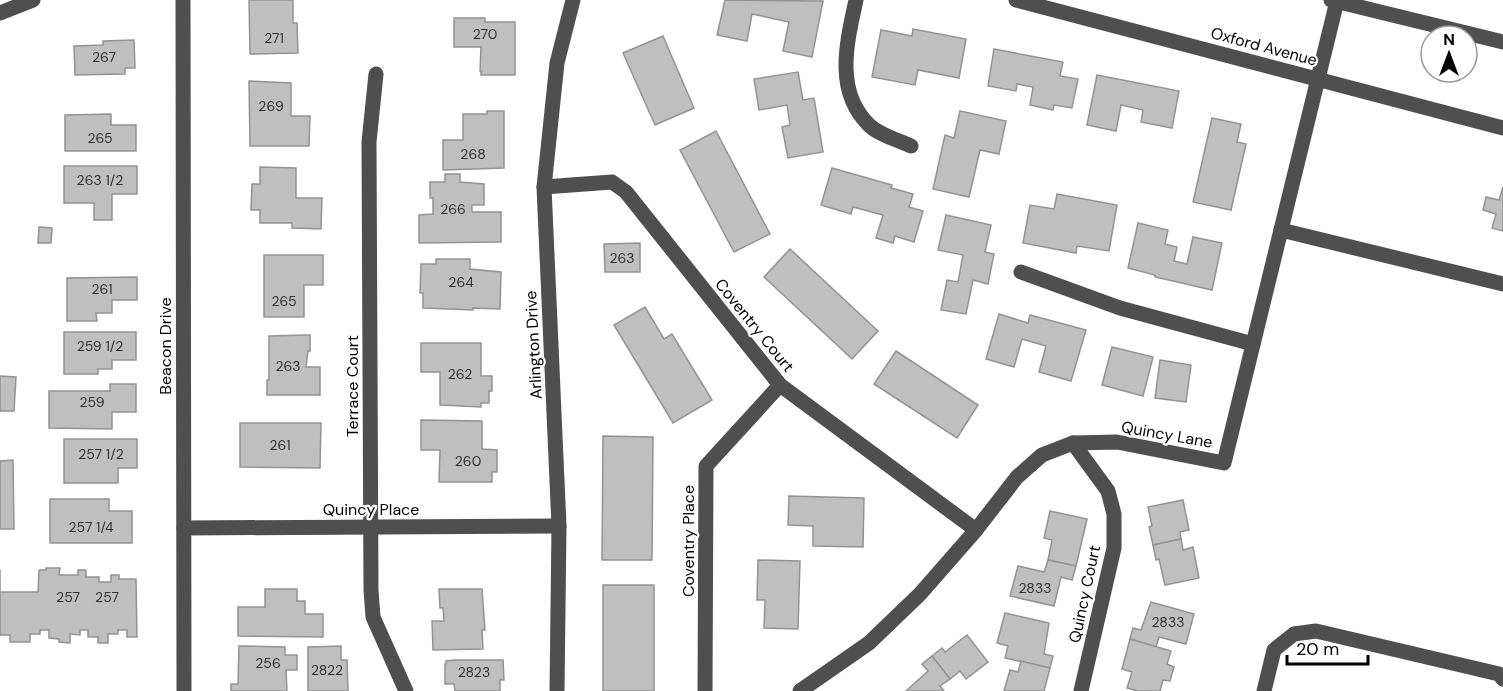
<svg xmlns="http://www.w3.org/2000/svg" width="1503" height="691" viewBox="0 0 1503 691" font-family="'DM Sans',sans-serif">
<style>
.building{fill:#bfbfbf;stroke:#939393;stroke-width:1.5}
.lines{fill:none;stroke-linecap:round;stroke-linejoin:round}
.minor{stroke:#4f4f4f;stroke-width:15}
.labels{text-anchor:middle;stroke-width:4.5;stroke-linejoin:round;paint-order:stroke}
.number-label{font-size:14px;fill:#303030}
.street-label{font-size:16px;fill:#000;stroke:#fff}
</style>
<rect width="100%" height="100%" fill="#fff"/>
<!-- building -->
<g class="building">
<path d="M249,0H293V23H297L298,53L250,54Z"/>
<path d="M725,0L823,1L812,57L783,51L789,22L752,14L747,41L717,35Z"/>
<path d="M454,18H485V22H515V75H481V71H480L481,47H454Z"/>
<path d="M913,29L966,39L959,78L918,70L915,85L872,77L881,30L912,36Z"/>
<path d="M663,36L694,108L655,125L623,53Z"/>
<path d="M134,40L135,68H125V74L75,75L74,46L103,45V41Z"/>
<path d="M994,49L1063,62L1060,76L1078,79L1072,108L1054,105L1053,110L1030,105L1033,87L1017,84L1016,91L988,86Z"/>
<path d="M798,72L803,100L814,98L823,152L788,158L782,127L790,125L787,105L759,110L754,79Z"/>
<path d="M1097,75L1179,91L1172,128L1141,122L1143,110L1121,105L1116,131L1087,125Z"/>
<path d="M249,81L291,83V116H310L309,146H250Z"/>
<path d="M487,111H504V168L443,170V140H463V114H487Z"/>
<path d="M960,111L1006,121L999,154L980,150L969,197L933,189L945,135L954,138Z"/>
<path d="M111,114V125H136V151H65V115Z"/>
<path d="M1212,118L1241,124L1237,142L1246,144L1231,210L1193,202Z"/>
<path d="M716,131L770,234L734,252L680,150Z"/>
<path d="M64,166H137V194H112V220H94V203H64Z"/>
<path d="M260,167L296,168V198H322L321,229L292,228V223H260V210H251L252,184H260Z"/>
<path d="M832,168L892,185L891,188L913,194L909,207L923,211L914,242L895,236L893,243L876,238L883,215L853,207L851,214L821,205Z"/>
<path d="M445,174H460V182L484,184V205H472V212H501V242L419,243V215L433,214V198H430V182H445Z"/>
<path d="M1503,187V231L1492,228L1496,214L1483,210L1486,197L1499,200Z"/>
<path d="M1057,194L1117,205L1109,251L1077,246L1076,253L1023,243L1030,205L1054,209Z"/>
<path d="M946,215L991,225L985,252L994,254L988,284L973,280L966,314L941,310L947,280L958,282L963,255L938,250Z"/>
<path d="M1138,223L1168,230L1165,244L1177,247L1174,261L1187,264L1193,237L1222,243L1212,290L1155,277V275L1128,268Z"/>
<path d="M39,227L52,228L51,243H38Z"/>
<path d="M640,243V272H605L604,244Z"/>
<path d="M790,249L878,331L852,359L764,277Z"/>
<path d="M264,255H323V285H304V317H264Z"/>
<path d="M436,259H470V269L501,272L500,309L473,308V310L423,308V293H420L421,264H436Z"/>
<path d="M137,277V300H112V313H96L97,321H67V278Z"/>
<path d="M645,307L664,339L672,334L712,400L673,423L614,325Z"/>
<path d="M999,314L1028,323L1030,315L1086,330L1071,381L1039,372L1046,346L1022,339L1014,367L986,359Z"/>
<path d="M64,332H136V360H112V369H98V374H64Z"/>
<path d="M305,335H310V351H308L306,367H320V395H267V380H269V336Z"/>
<path d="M421,343H481V376H492V391H489V403H481V407L440,405V372H421Z"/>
<path d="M1112,347L1153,357L1143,396L1102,385Z"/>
<path d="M896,351L978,405L957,438L874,384Z"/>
<path d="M1160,360L1191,365L1186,402L1155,398Z"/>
<path d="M0,376L16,377L14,411H0Z"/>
<path d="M110,384H136V412H112V429L49,428V391H110Z"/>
<path d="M421,420L482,421V449L497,450V472H492V482H439L440,450H421Z"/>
<path d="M240,423H321L320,468L240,467Z"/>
<path d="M603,436L653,437L652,560H602Z"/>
<path d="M64,439H137V468H118V483H64Z"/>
<path d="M13,460L14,529H0V461Z"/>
<path d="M789,496L864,498L863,547L813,546V526L788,525Z"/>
<path d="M50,499H109V511H132V543H50Z"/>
<path d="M1183,500L1189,530L1180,532L1181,539L1153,545L1149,527L1152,526L1148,507Z"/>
<path d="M1050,511L1087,519L1076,566L1048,560L1052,540L1044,538Z"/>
<path d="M1181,539L1183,550L1193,547L1199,578L1165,585L1159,559L1156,560L1153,545Z"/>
<path d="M758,560L800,561L798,629L764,628L765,600H757Z"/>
<path d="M1048,560L1076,566L1072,580L1061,577L1054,606L1010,596L1018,566L1044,572Z"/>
<path d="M46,568H60L59,575H78V570H86V577H99V582H111V575H119V579H136L137,637H127V630H118V634H108V643H98V637H88V630H80V635L70,634V643L59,642V639L49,638V630H40V634H30V642H10V635H0V570V592H38L39,570H46Z"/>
<rect x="603" y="585" width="51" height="106"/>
<path d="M265,589H297V601H305V614H323V637L238,636V607H265Z"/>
<path d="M439,589H482L485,630H482L483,649L433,650L432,621H444L443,608H440Z"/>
<path d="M1151,602L1194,614L1186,644L1159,637L1156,647L1130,639L1133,628L1141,630Z"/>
<path d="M1005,613L1049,623L1044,654L1053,656L1050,668L1005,658L1008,646L997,643Z"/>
<path d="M967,635L988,662L966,679L960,671L950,679L932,656L942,648L945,652Z"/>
<path d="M1130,639L1171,651L1167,664L1174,667L1170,681L1163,680L1160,691H1138L1127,688L1132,672L1122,669Z"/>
<path d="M239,646L285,647V655H297V670H286L287,691H231V684H238Z"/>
<path d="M341,646V660H347L348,691H308V647Z"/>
<path d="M932,656L950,679L940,686L944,691H906L928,671L922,664Z"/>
<path d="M455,660H503L504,680H500V691H455L454,684H445V664H446V661Z"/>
<path d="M1021,661L1050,668L1044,691H1004L1010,670L1018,672Z"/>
</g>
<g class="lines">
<!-- minor -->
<g class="minor">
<path d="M183,0L184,691"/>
<path d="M856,0C847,42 834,91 869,125C879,135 898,140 911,146"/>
<path d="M1016,0L1503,128"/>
<path d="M1331,0L1503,42"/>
<path d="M0,13L33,0"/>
<path d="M376,74L369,142L371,590L373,617L406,691"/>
<path d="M544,187L612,182L626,192L780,385L976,530"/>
<path d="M1281,230L1503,284"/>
<path d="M1021,272L1120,308L1253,344"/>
<path d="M1073,443L1108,491L1114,514V548L1081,691"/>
<path d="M184,528L559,526"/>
<path d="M557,691L559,526L544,187L557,63L573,0"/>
<path d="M705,691L706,466L780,385"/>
<path d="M800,691L869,643L920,594L976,530L1017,477L1042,455L1073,443L1117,442L1224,463L1337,1"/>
<path d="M1264,691L1274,650L1294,634L1316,631L1499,674L1503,679"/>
</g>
</g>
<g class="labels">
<!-- number labels -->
<g class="number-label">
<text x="485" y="39">270</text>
<text x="274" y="43">271</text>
<text x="104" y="62">267</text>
<text x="271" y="111">269</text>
<text x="100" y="143">265</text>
<text x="473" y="159">268</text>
<text x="100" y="185">263 1/2</text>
<text x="453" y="214">266</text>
<text x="622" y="263">263</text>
<text x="461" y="287">264</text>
<text x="102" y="294">261</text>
<text x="284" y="306">265</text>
<text x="100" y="351">259 1/2</text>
<text x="288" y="371">263</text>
<text x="460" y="379">262</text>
<text x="92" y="407">259</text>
<text x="280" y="450">261</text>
<text x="101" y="459">257 1/2</text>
<text x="468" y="466">260</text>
<text x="91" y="532">257 1/4</text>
<text x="1035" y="593">2833</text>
<text x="68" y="602">257</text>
<text x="107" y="602">257</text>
<text x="1168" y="627">2833</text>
<text x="268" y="668">256</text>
<text x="327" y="675">2822</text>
<text x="474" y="677">2823</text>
</g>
<!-- street labels -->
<g class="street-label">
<text transform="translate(1264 46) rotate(15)" y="6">Oxford Avenue</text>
<text transform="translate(755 325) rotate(51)" y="6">Coventry Court</text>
<text transform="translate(533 345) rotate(-93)" y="6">Arlington Drive</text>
<text transform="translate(165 346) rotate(-90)" y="6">Beacon Drive</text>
<text transform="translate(352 386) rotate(-90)" y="6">Terrace Court</text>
<text transform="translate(1167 434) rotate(10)" y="6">Quincy Lane</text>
<text x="371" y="515">Quincy Place</text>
<text transform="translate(688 541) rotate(-90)" y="6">Coventry Place</text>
<text transform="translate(1084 594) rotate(-78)" y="6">Quincy Court</text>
</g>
</g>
<!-- north arrow -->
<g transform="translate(1449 54)"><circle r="28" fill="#ffffff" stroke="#999999" stroke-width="1.5"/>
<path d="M0-4.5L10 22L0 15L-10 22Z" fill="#000000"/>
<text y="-9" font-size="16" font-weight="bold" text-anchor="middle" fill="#000000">N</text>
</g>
<!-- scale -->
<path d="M1287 655v9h81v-9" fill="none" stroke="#000000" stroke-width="3"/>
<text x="1296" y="655" font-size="18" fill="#000000" stroke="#ffffff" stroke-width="4.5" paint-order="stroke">20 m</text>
</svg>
